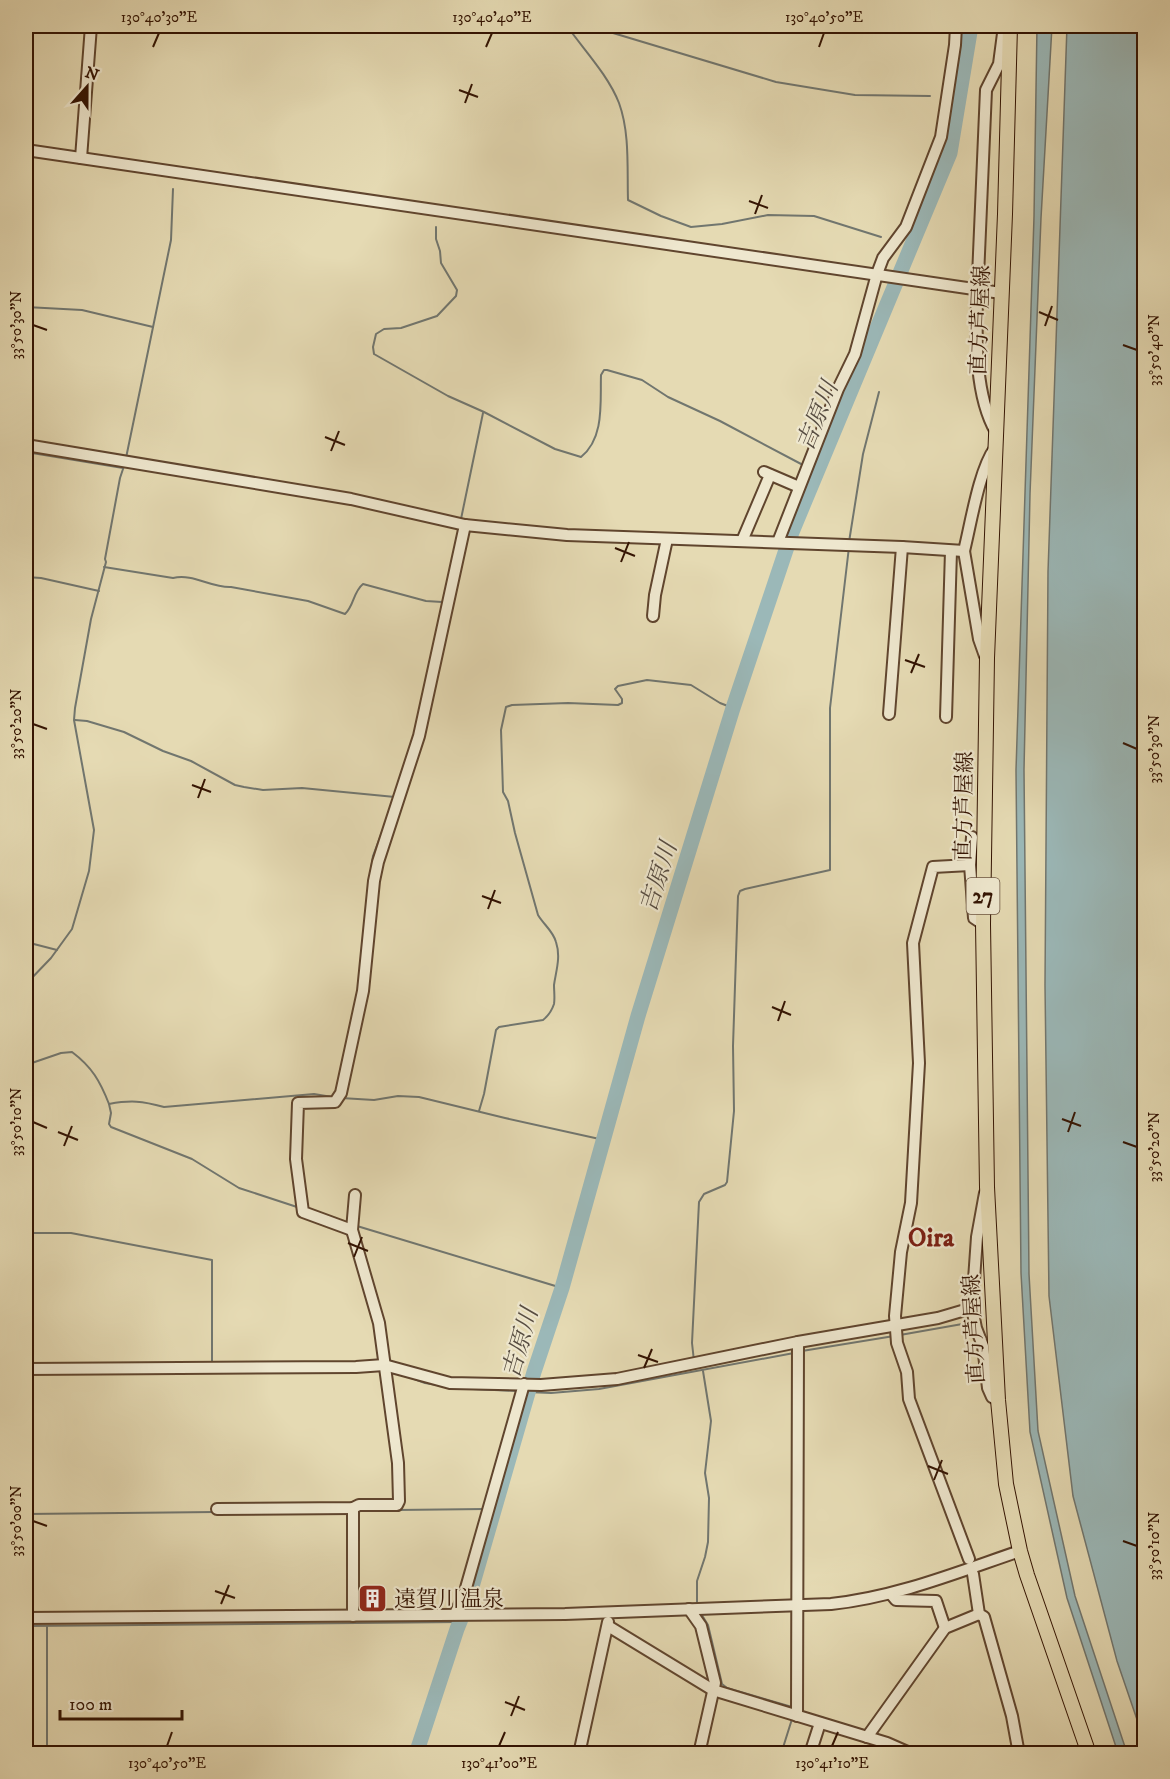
<svg xmlns="http://www.w3.org/2000/svg" width="1170" height="1779" viewBox="0 0 1170 1779" font-family="'IM FELL DW Pica','Noto Serif JP',serif">
<style>
.water{fill:#9bb8b8;stroke:#71766f;stroke-width:1.5}
.lines{fill:none;stroke-linecap:round;stroke-linejoin:round}
.stream{stroke:#71766f;stroke-width:2}
.river{stroke:#9bb8b8;stroke-width:15}
.minor-casing{stroke:#60452e;stroke-width:14}
.major-casing{stroke:#331302;stroke-width:16}
.minor{stroke:#eee7ce;stroke-width:10}
.major{stroke:#e5dab3;stroke-width:14}
.ticks{fill:none;stroke:#331302;stroke-width:2}
.labels{text-anchor:middle;stroke-width:4.5;stroke-linejoin:round;paint-order:stroke}
.shield{fill:#eee7ce;stroke:#6b533f;stroke-width:1.5}
.shield-label{font-size:21px;font-weight:bold;fill:#331302}
.street-label{font-size:22px;fill:#331302;stroke:#eee7ce}
.poi-label{font-size:22px;fill:#331302;stroke:#eee7ce;text-anchor:start}
.water-label{font-size:24px;font-style:italic;fill:#574d42;stroke:#eee7ce}
.quarter-label{font-size:26px;font-weight:bold;fill:#7a1f14;stroke:#eee7ce}
.neatline{fill:none;stroke:#331302;stroke-width:2}
.ticks-label{font-size:15px;text-anchor:middle;fill:#331302}
</style>
<rect width="100%" height="100%" fill="#e5dab3"/>
<filter id="stains"><feTurbulence type="fractalNoise" baseFrequency=".00333" numOctaves="4"/><feColorMatrix values="0 0 0 0 .2 0 0 0 0 .09 0 0 0 0 .02 0 0 0 .5 -.17"/></filter>
<radialGradient id="worn" r=".72"><stop offset=".6" stop-color="#630" stop-opacity="0"/><stop offset="1" stop-color="#630" stop-opacity=".3"/></radialGradient>
<!-- water -->
<g class="water">
<path d="M1037,26H1052L1041,218L1030,494L1024,770L1029,1274L1038,1431L1075,1596L1127,1753H1118L1067,1598L1030,1432L1021,1273L1016,770L1034,217Z"/>
<path d="M1067,26H1144V1740L1117,1661L1073,1496L1049,1296L1045,985L1048,572Z"/>
</g>
<g class="lines">
<!-- stream -->
<g class="stream">
<path d="M567,26C584,50 608,75 619,103C630,133 627,169 628,200L661,216L691,227L722,224L768,215L814,216L881,237"/>
<path d="M603,30L776,82L855,95L930,96"/>
<path d="M436,227V239L440,251L441,263L457,290L456,296L437,316L401,328L384,329L376,334L373,347L374,354L448,396L484,412L555,449L581,457C605,438 600,401 601,375L604,370H607L642,380L668,397L720,421L803,465"/>
<path d="M905,245L910,247"/>
<path d="M26,307L82,310L153,327"/>
<path d="M26,452L123,468"/>
<path d="M126,458L171,240L173,189"/>
<path d="M461,519L483,413"/>
<path d="M849,542L863,454L879,392"/>
<path d="M456,543L459,528"/>
<path d="M104,567L173,578C193,573 211,588 231,587L308,601L345,614C354,606 353,592 363,584L426,601L442,602L445,598"/>
<path d="M26,577L41,578L99,591"/>
<path d="M75,720L87,721L124,732L163,751L191,761L235,785L244,787L263,790L302,788L395,797L394,799"/>
<path d="M370,876L373,856L385,824"/>
<path d="M26,942L57,950"/>
<path d="M26,984L51,958L72,929L89,871L94,830L74,720L75,708L91,619L106,562L105,559L120,478L124,466"/>
<path d="M26,1065L61,1053L72,1052C92,1067 100,1081 109,1104C131,1100 142,1101 164,1107L314,1094L332,1097"/>
<path d="M341,1098L374,1100L398,1096L419,1097L505,1118L604,1140"/>
<path d="M109,1104L111,1113L109,1124L111,1127L192,1159L239,1188L297,1207"/>
<path d="M479,1111L484,1094L496,1030L499,1027L543,1020C548,1016 552,1010 554,1004C555,998 554,991 554,985C556,971 561,957 556,942C553,931 544,925 538,915L515,833L508,801L503,792L501,730L506,707L512,705L568,703L618,705L622,703V699L615,689L618,686L647,680L691,685L720,703L733,708"/>
<path d="M357,1226L562,1288"/>
<path d="M26,1233H71L212,1260V1365"/>
<path d="M900,1335L968,1323"/>
<path d="M802,1351L894,1336"/>
<path d="M694,1361L692,1343L699,1202L704,1194L725,1185L727,1182L734,1111L733,1046L738,896L740,891L745,889L830,870V708L849,547"/>
<path d="M406,1376L425,1383L443,1386"/>
<path d="M473,1389L518,1391"/>
<path d="M527,1392L551,1393L599,1389L794,1353"/>
<path d="M397,1510L485,1509"/>
<path d="M358,1511L380,1510"/>
<path d="M26,1514L215,1512"/>
<path d="M697,1604V1581L705,1557L708,1542L709,1498L705,1473L711,1421L703,1371"/>
<path d="M700,1612L708,1625L722,1684L727,1688L792,1707"/>
<path d="M26,1626L460,1622"/>
<path d="M47,1754V1627"/>
<path d="M781,1754L792,1719"/>
</g>
<!-- river -->
<path class="river" d="M416,1754L457,1629L467,1604L534,1372L562,1288L638,1016L733,708L792,532L950,153L971,26"/>
<defs>
<g id="minor">
<path d="M26,150L1001,293"/>
<path d="M81,158L91,26"/>
<path d="M978,277L986,90L999,64L1004,26"/>
<path d="M977,299C976,341 975,396 996,432"/>
<path d="M26,445L351,499L465,525L567,535L902,547L964,551C971,523 979,470 995,448"/>
<path d="M764,472L799,487"/>
<path d="M742,541L770,475"/>
<path d="M778,542L838,389L855,354L877,274L883,258L906,227L941,137L955,45L956,26"/>
<path d="M964,551L979,639L985,656"/>
<path d="M653,616L655,595L667,539"/>
<path d="M889,714L902,547"/>
<path d="M946,717L951,551"/>
<path d="M972,837L970,865L974,918L983,924"/>
<path d="M352,1230L303,1212L296,1159L298,1103L335,1102L341,1093L363,991L374,881L378,862L419,736L465,525"/>
<path d="M972,1308L976,1328L983,1346L988,1388L992,1397L998,1400"/>
<path d="M26,1369L356,1367L384,1365L450,1383L541,1385L617,1379L798,1342L938,1318L972,1308L977,1237L985,1193"/>
<path d="M353,1508V1616"/>
<path d="M217,1509L353,1508L359,1505H397L399,1501L398,1463L379,1323L352,1230L355,1195"/>
<path d="M969,1559L909,1399L907,1372L897,1343L895,1316L901,1252L911,1203L919,1063L913,943L933,867L970,865"/>
<path d="M973,1574L979,1614L984,1617L1012,1716L1019,1754"/>
<path d="M891,1594L896,1600L936,1601L945,1628"/>
<path d="M689,1609L701,1626L715,1683L699,1754"/>
<path d="M455,1614L464,1595L524,1384"/>
<path d="M26,1618L565,1614L831,1604C897,1597 958,1572 1020,1551"/>
<path d="M608,1626L713,1690L887,1743L912,1754"/>
<path d="M797,1716L798,1342"/>
<path d="M867,1737L945,1628L979,1614"/>
<path d="M579,1754L608,1622"/>
<path d="M810,1754L820,1723"/>
</g>
<path id="major" d="M1010,26L1005,214L987,658L983,924L987,1187L998,1400L1006,1484L1020,1551L1027,1575L1089,1754"/>
</defs>
<!-- minor casing -->
<use href="#minor" class="minor-casing"/>
<!-- major casing -->
<use href="#major" class="major-casing"/>
<!-- minor -->
<use href="#minor" class="minor"/>
<!-- major -->
<use href="#major" class="major"/>
</g>
<!-- ticks -->
<path class="ticks" d="M153,47L159,33M486,47L492,33M819,47L824,33M459,90L478,97M465,103L472,84M749,201L768,208M755,214L762,195M1039,312L1058,320M33,325L47,330M1045,326L1052,306M1123,345L1137,350M325,437L345,445M331,451L339,431M615,548L635,556M621,562L629,542M905,660L925,667M911,673L919,654M33,724L47,729M1123,743L1137,749M192,785L211,792M198,798L205,779M482,896L501,903M488,909L495,890M772,1007L791,1015M778,1021L785,1001M1062,1119L1081,1126M33,1122L47,1128M58,1132L78,1140M1068,1132L1075,1112M1123,1142L1137,1147M64,1146L72,1126M348,1243L368,1251M354,1257L362,1237M638,1355L658,1362M644,1368L652,1349M928,1466L948,1474M934,1480L942,1460M33,1521L47,1526M1123,1541L1137,1546M215,1591L235,1598M221,1604L229,1585M505,1702L525,1710M511,1716L519,1696M167,1746L172,1732M499,1746L505,1732M832,1746L838,1732"/>
<!-- icons -->
<defs>
<symbol id="building-square" viewBox="-11 -11 22 22"><rect x="-9" y="-9" width="18" height="18" rx="4" fill="#8f2418" stroke="#eee7ce"/><path d="M-4-6H4V6H1V3H-1V6H-4ZM-2.5-4.3h1.7v1.8h-1.7ZM.8-4.3h1.7v1.8H.8ZM-2.5-1h1.7V.8h-1.7ZM.8-1h1.7V.8H.8Z" fill="#fff"/></symbol>
</defs>
<g fill-rule="evenodd">
<use href="#building-square" x="356" y="1582" width="33" height="33"/>
</g>
<g class="labels">
<!-- shield labels -->
<rect class="shield" x="966.5" y="878" width="33" height="36" rx="4.5"/>
<g class="shield-label">
<text x="983" y="903">27</text>
</g>
<!-- street labels -->
<g class="street-label">
<text transform="translate(979 320) rotate(-88)" y="8">直方芦屋線</text>
<text transform="translate(963 806) rotate(-89)" y="8">直方芦屋線</text>
<text transform="translate(973 1329) rotate(-93)" y="8">直方芦屋線</text>
</g>
<!-- poi labels -->
<g class="poi-label">
<text x="394" y="1606">遠賀川温泉</text>
</g>
<!-- water labels -->
<g class="water-label">
<text transform="translate(817 416) rotate(-68)" y="8">吉原川</text>
<text transform="translate(658 877) rotate(-72)" y="8">吉原川</text>
<text transform="translate(520 1343) rotate(-74)" y="8">吉原川</text>
</g>
<!-- quarter labels -->
<g class="quarter-label">
<text x="931" y="1246">Oira</text>
</g>
</g>
<!-- margin -->
<rect width="1170" height="1779" fill="none" stroke="#e5dab3" stroke-width="66"/>
<!-- north arrow -->
<g transform="translate(87 87) rotate(21)" stroke="#eee7ce" stroke-width="4.5" paint-order="stroke">
<path d="M0-4.5L10 22L0 15L-10 22Z" fill="#331302"/>
<text y="-9" font-size="16" font-weight="bold" text-anchor="middle" fill="#331302">N</text>
</g>
<!-- scale -->
<path d="M60 1710v9h122v-9" fill="none" stroke="#331302" stroke-width="3"/>
<text x="69" y="1710" font-size="18" fill="#331302" stroke="#eee7ce" stroke-width="4.5" paint-order="stroke">100 m</text>
<rect x="33" y="33" width="1104" height="1713" class="neatline"/>
<g class="ticks-label">
<text x="159" y="22">130°40'30"E</text>
<text x="492" y="22">130°40'40"E</text>
<text x="824" y="22">130°40'50"E</text>
<text transform="translate(16 325) rotate(-90)" y="5">33°50'30"N</text>
<text transform="translate(1154 350) rotate(-90)" y="5">33°50'40"N</text>
<text transform="translate(16 724) rotate(-90)" y="5">33°50'20"N</text>
<text transform="translate(1154 749) rotate(-90)" y="5">33°50'30"N</text>
<text transform="translate(16 1122) rotate(-90)" y="5">33°50'10"N</text>
<text transform="translate(1154 1147) rotate(-90)" y="5">33°50'20"N</text>
<text transform="translate(16 1521) rotate(-90)" y="5">33°50'00"N</text>
<text transform="translate(1154 1546) rotate(-90)" y="5">33°50'10"N</text>
<text x="167" y="1768">130°40'50"E</text>
<text x="499" y="1768">130°41'00"E</text>
<text x="832" y="1768">130°41'10"E</text>
</g>
<rect width="100%" height="100%" filter="url(#stains)"/>
<rect width="100%" height="100%" fill="url(#worn)"/>
</svg>
